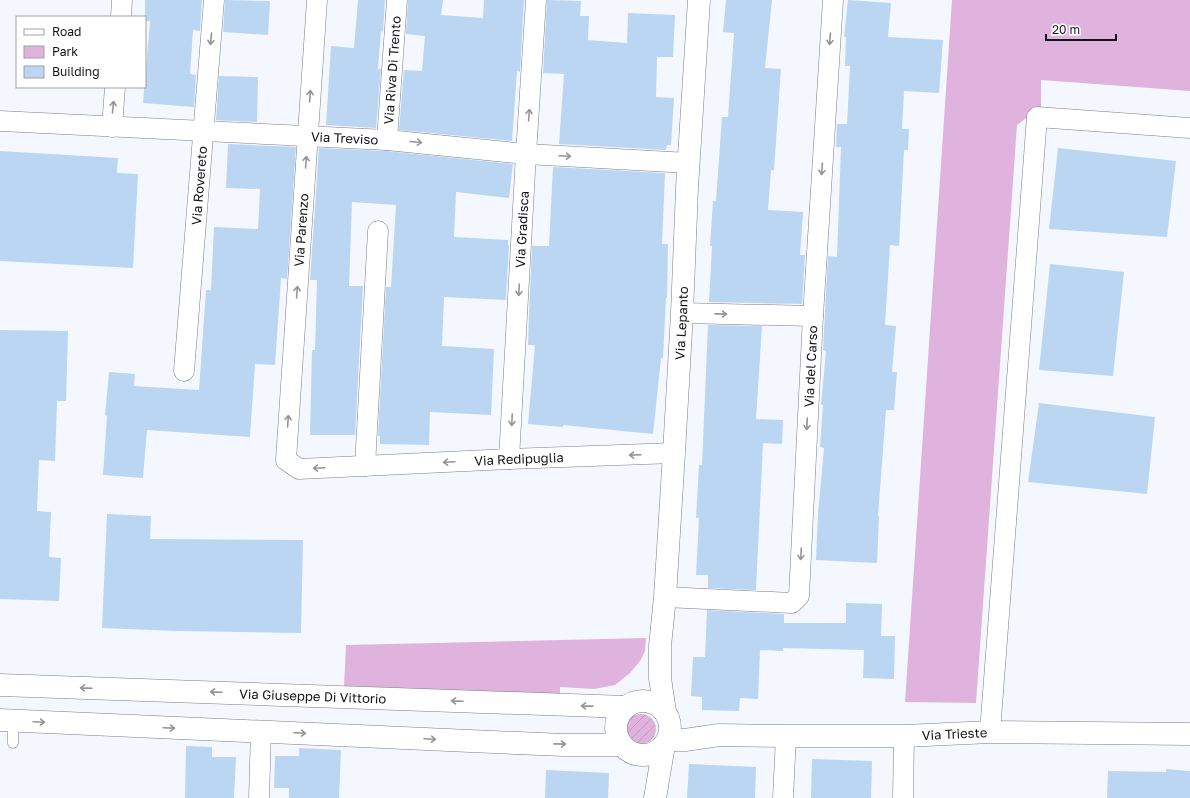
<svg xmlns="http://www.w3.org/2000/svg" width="1190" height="798" viewBox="0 0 1190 798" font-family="'Golos Text',sans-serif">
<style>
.green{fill:#e0b3df}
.garden{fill:url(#garden-furrows)}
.building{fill:#bad6f3}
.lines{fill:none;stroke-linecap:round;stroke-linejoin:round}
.service-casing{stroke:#797d8b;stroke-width:11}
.minor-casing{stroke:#797d8b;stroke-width:21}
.tertiary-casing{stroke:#797d8b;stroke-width:23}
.service{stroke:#fff;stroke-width:10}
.minor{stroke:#fff;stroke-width:20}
.tertiary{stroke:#fff;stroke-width:22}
.oneway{stroke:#949597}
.labels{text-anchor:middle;stroke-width:3;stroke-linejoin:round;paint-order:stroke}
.street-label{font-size:13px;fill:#121318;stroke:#fff}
</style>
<defs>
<pattern id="garden-furrows" width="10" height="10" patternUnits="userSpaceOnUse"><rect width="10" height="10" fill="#e0b3df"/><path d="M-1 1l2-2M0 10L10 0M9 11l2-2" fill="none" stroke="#bf99bf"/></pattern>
</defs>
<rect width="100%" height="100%" fill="#f5f7fe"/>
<!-- green -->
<g class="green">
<path d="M952,0H1190V91L1041,80V107L1017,125L976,703L905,702Z"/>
<path d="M646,638L645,651L640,661L630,673L615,685L594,689L560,687V696L344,687L346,645Z"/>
</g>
<!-- garden -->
<circle class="garden" cx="641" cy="729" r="15"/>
<!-- building -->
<g class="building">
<path d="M145,0H202L200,31L193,30L190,74L196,75L194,107L143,103L150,21H145Z"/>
<path d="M225,0L270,1L268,35L223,32Z"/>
<path d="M358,0H385L383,32L381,31L378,69H381L376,128L326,125L331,46L354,48Z"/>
<path d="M408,0H443L441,15L483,18L484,0H524L520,72L517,71L512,141L399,130L404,70L422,71L425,36L406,34Z"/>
<path d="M547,0L581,1L580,16H589L588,40L627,43L628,13L675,15L673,57H657L656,97L674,98L671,145H667L666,150L559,144L564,74L543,73Z"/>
<path d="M726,0H772L765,68L781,69L774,170H771L768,210L803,212L800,255H805L802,304L709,302L712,246H710L713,201H716L722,117H728L734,33L723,32Z"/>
<path d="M848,0L891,3L888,37L943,40L939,93L904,91L902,129H909L908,150H904L899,246L890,245L885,325L896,326L892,372H897L894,410H886L878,516H879L877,563L816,560L818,514L824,448L820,447L823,405L821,404L826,351L823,350L828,256L837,257L841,147H836L837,124H847L848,106L850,66H845L846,37H844Z"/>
<path d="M219,76L258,77L257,122L216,120Z"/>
<path d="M228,144L296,147L287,279L281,278L275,365L255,364L250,437L147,430L143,478L103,475L107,416L105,415L109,372L135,374L134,386L199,390L206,290H211L214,227L258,229L260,189L226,188Z"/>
<path d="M319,148L386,151L513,164L509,198L456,192L454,237L508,240V245H509L506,300L444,297L442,346L494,349L491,415L430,412L429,445L380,444V436H378L386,287H391L396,205L352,202L349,286H363L355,435H310L312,350H315L317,280H310Z"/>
<path d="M1058,148L1176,161L1167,237L1049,229Z"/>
<path d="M0,151L118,158L117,173L138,174L133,268L0,261Z"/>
<path d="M553,167L665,173L662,244H668L667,298H666L663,358H661L653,434L563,425V427L528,424L535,345H528L529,314L532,246H549Z"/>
<path d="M1050,264L1124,272L1113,376L1039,370Z"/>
<path d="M708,325L762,326L756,419L783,420L782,444L763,443L756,590L708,588V575H696L699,518H696L699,465H702Z"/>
<path d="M0,330L68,331L66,401H57L55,461L39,460L37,511L51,512L49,557L61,558L59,601L0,599Z"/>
<path d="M1039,403L1155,417L1147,494L1028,482Z"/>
<path d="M107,514L151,516L150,539L303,540L301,633L177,631L102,628Z"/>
<path d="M846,603L882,604L881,636H895L894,679L863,678L864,650L783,648V651L760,650L758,699L740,698L739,711L702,710V697L691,696L693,657H705L707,610L784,614V623H846Z"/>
<path d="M186,746L212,747V757H236L234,798H185Z"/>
<path d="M299,748L341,750L339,798H289V788H274L275,756H299Z"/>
<path d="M812,759L872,761L871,798H811Z"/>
<path d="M689,764L756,767L755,798H687Z"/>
<path d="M1166,769L1190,771V798H1107L1108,771L1166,772Z"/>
<path d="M546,770L609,773L608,798H545Z"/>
</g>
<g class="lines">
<defs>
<path id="service" d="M13,721V743"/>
<g id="minor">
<path id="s1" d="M317,0L286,460L299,469L509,459L674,453"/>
<path d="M121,17L122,0"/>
<path id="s2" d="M0,121L387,140L526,154L689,163"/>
<path d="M112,127L115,87"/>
<path id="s3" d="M387,140L397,0"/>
<path d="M682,313L813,316"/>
<path id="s4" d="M184,371L214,0"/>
<path id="s5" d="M509,459L526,154L536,0"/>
<path d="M365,466L378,231"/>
<path id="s6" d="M665,597L792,603L799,596L813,316L833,0"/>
<path d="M990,732L1037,117L1190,128"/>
<path d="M259,798L261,731"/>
<path d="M783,798L786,736"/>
<path d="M903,798L904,736"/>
</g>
<g id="tertiary">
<path id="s7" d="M0,685L626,707"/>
<circle cx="643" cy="728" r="27"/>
<path id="s8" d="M665,712L660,678V646L665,597L674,453L682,313L687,188L699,0"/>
<path d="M0,720L470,741L564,745H622"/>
<path id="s9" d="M668,740H685L719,735L786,736H904L990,732L1190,734"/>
<path d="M655,798L664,745"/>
</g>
</defs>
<!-- service casing -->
<use href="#service" class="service-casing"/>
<!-- minor casing -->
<use href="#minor" class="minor-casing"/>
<!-- tertiary casing -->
<use href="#tertiary" class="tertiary-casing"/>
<!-- service -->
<use href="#service" class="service"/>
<!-- minor -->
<use href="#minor" class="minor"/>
<!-- tertiary -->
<use href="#tertiary" class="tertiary"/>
</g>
<!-- one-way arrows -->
<defs><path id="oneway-shaft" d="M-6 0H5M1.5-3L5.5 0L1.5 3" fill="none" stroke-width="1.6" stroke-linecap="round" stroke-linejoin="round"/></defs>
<g class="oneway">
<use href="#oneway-shaft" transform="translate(211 39) rotate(95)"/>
<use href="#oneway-shaft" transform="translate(830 39) rotate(94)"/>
<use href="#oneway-shaft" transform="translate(310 96) rotate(-86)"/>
<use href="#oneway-shaft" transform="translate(113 107) rotate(-85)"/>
<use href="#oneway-shaft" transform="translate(529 115) rotate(-86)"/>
<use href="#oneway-shaft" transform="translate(416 142) rotate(5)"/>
<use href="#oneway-shaft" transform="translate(565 156) rotate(3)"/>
<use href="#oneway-shaft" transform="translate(306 162) rotate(-86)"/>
<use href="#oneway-shaft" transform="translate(822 169) rotate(94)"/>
<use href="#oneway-shaft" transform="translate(519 290) rotate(93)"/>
<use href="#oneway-shaft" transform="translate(297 292) rotate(-86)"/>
<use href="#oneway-shaft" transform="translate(721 314) rotate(1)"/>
<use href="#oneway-shaft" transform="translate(512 420) rotate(93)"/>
<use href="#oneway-shaft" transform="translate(288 421) rotate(-86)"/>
<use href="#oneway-shaft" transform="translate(807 424) rotate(93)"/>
<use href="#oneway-shaft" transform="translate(635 455) rotate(178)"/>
<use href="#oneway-shaft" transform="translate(449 462) rotate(177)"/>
<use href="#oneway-shaft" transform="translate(319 468) rotate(177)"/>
<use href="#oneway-shaft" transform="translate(801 554) rotate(93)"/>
<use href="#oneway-shaft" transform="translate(86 688) rotate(-178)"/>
<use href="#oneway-shaft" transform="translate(216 692) rotate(-178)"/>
<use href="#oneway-shaft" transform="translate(457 701) rotate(-178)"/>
<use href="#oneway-shaft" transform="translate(587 706) rotate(-179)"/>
<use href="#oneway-shaft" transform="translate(39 722) rotate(3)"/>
<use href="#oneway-shaft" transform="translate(169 728) rotate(2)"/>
<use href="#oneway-shaft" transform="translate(300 733) rotate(3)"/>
<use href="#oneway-shaft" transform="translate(430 739) rotate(3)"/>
<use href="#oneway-shaft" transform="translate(560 744) rotate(1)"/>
</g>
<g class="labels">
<!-- street labels -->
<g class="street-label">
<text dy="5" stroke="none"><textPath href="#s3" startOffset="70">Via Riva Di Trento</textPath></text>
<text dy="5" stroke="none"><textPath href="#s2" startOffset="345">Via Treviso</textPath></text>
<text dy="5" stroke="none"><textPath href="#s4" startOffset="186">Via Rovereto</textPath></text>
<text dy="5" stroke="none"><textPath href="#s5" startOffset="230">Via Gradisca</textPath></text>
<text transform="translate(301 230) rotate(-86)" y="5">Via Parenzo</text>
<text dy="5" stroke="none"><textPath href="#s8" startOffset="390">Via Lepanto</textPath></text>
<text dy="5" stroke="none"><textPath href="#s6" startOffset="367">Via del Carso</textPath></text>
<text dy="5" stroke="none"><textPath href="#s1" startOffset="697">Via Redipuglia</textPath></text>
<text dy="5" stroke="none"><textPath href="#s7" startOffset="313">Via Giuseppe Di Vittorio</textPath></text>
<text dy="5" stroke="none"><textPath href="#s9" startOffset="287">Via Trieste</textPath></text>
</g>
</g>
<!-- legend -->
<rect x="16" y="16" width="130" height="72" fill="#ffffff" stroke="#a0a1a3"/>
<rect x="24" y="29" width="20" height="6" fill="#ffffff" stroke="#a0a1a3"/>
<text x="52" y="36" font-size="12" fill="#121318">Road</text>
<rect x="24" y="46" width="20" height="12" fill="#e0b3df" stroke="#a0a1a3"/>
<text x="52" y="56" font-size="12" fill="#121318">Park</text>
<rect x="24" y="66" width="20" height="12" fill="#bad6f3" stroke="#a0a1a3"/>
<text x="52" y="76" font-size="12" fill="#121318">Building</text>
<!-- scale -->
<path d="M1046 34v6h70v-6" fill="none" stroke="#121318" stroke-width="2"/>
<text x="1052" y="34" font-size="12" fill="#121318" stroke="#ffffff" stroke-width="3" paint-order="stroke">20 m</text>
</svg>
